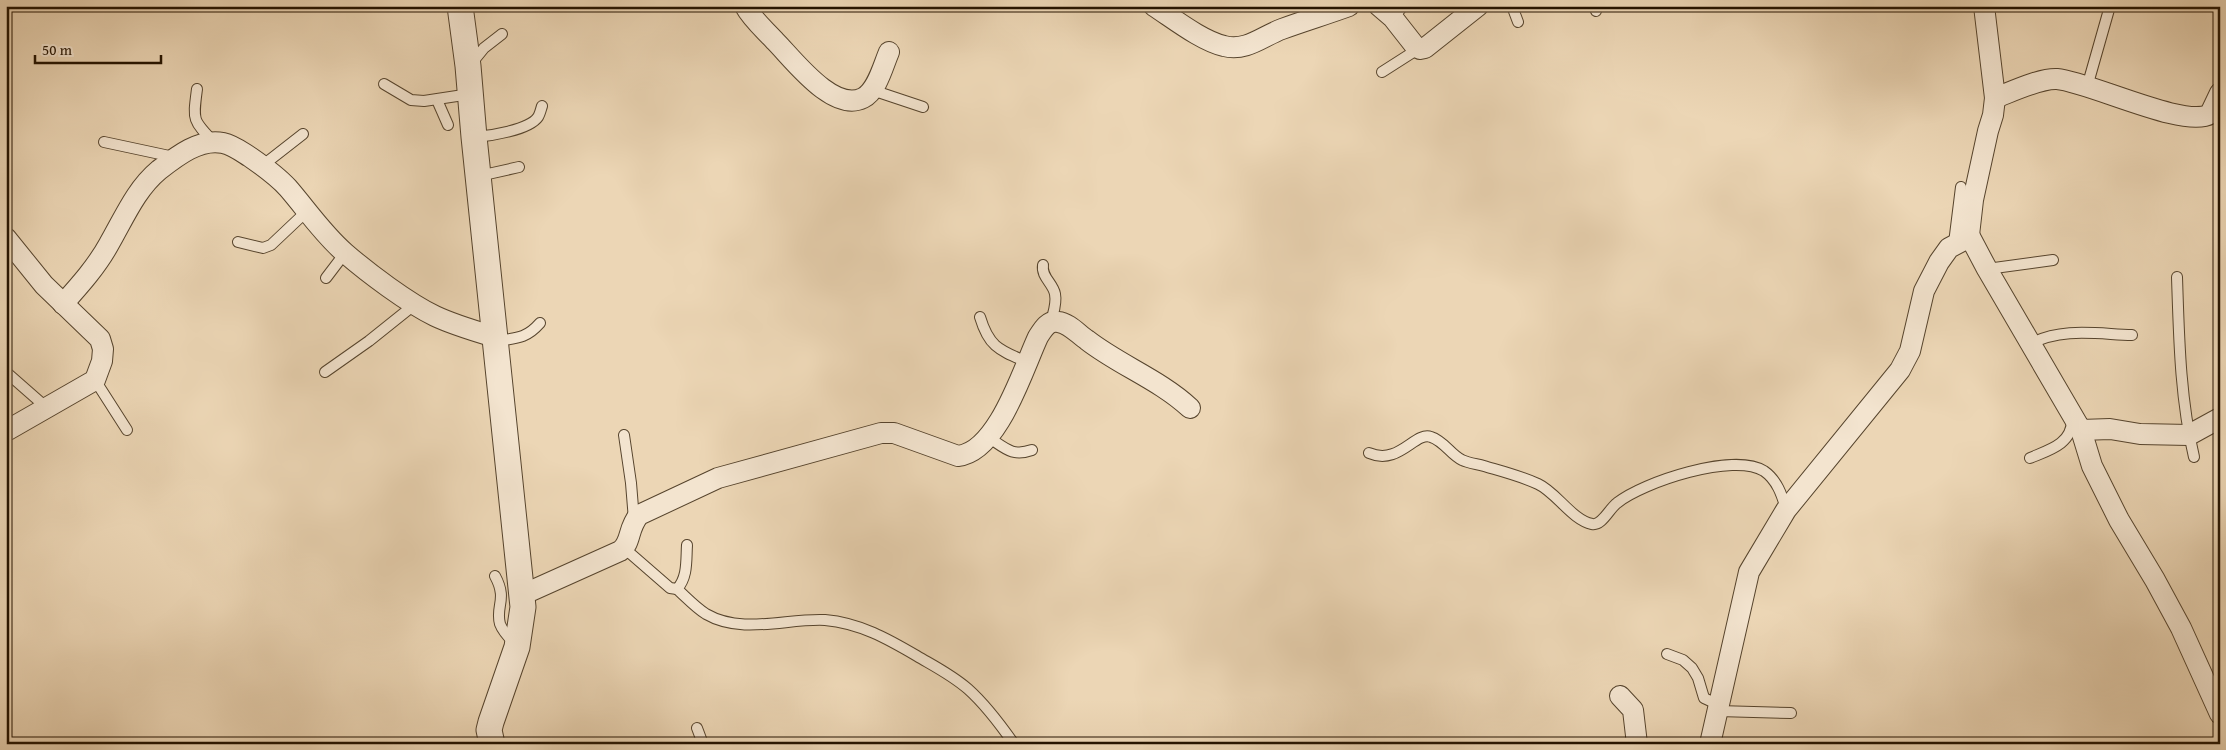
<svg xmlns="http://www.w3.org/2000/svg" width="2226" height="750" viewBox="0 0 2226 750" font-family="'Gentium Book Plus',serif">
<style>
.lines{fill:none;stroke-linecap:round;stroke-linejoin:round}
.service-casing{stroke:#56442d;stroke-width:12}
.minor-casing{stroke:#56442d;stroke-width:22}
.tertiary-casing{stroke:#56442d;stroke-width:27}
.service{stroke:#f3e4cf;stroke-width:10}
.minor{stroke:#f3e4cf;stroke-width:20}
.tertiary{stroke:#f3e4cf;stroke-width:25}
</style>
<rect width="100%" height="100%" fill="#ecd6b5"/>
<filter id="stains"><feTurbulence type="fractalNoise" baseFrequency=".004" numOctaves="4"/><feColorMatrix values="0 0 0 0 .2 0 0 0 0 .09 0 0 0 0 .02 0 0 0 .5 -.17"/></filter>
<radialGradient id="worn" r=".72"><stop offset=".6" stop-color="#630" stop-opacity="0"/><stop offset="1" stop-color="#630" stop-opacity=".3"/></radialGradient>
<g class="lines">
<defs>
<g id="service">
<path d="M1512,6L1518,22"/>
<path d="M1594,6L1596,11"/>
<path d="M1393,18L1403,6"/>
<path d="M471,64L484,48L502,34"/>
<path d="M1382,72L1418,49"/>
<path d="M384,84L411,100L424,101L470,94"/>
<path d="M2087,87L2110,6"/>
<path d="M197,89C193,120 192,120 214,142"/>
<path d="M872,90L923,107"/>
<path d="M437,100L448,125"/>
<path d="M475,137C490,136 529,130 538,117C540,114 541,109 542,106"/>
<path d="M104,142L174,157"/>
<path d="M262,166L303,134"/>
<path d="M479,176L519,167"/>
<path d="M238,242L263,248L271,245L307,211"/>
<path d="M1954,243L1961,187"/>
<path d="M1043,265C1041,277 1053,283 1055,294C1057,304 1053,313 1051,322"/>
<path d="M1987,269L2053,260"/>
<path d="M2177,277C2179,338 2180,398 2194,457"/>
<path d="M326,278L345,253"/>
<path d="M980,317C989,347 999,350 1027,362"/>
<path d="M496,341C516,338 526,339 540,323"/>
<path d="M2030,344C2062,327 2097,334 2132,335"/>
<path d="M6,372L47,408"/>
<path d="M325,372L369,341L414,305"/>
<path d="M95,380L127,430"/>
<path d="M624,435L631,483L634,520"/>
<path d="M988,437C1005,448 1012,457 1032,450"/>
<path d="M1369,453C1399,466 1415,431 1431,437C1444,441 1451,455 1462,460C1468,463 1477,464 1484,466C1501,471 1521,476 1538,484C1556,492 1572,520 1592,524C1602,526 1609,509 1617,503C1643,482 1734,452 1764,471C1777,480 1782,495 1786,509"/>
<path d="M2030,458C2049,450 2072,444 2072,420"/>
<path d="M624,548L670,588L677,589C688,577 686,560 687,545"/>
<path d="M495,576C508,600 495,606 500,624C503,632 509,638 515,644"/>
<path d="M677,589C686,597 695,607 706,614C742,635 787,618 825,620C860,623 888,639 917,656C934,666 952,675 968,689C986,705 1000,724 1014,744"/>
<path d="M1667,654L1683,660L1692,668L1698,678L1704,698L1719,705"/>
<path d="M1718,711L1791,713"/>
<path d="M697,728L703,744"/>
</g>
<g id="minor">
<path d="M745,6C752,19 765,30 775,41C793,59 833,113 863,98C877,91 883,66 889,52"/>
<path d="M1154,6C1174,19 1202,41 1224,46C1246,52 1263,36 1282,29C1304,21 1327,14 1349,6"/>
<path d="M1379,6L1393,18L1415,46L1420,49L1425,48L1478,6"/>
<path d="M1995,98C2011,92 2040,78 2057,79C2090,82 2185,129 2210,114L2220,93"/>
<path d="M1969,235L1987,269L2081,430L2110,429L2140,434L2189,435L2220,418"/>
<path d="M6,238L44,285L100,339L103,349L102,361L95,380L6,431"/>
<path d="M63,304C80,285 97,266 109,244C124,218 136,189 159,170C177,156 200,138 223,143C233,145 242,152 250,157C263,166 277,176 288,188C307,210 323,234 345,253C368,273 408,303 435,316C454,325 475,331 495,337"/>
<path d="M2081,430L2092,466L2119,520L2155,580L2181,628L2220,714"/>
<path d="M522,595L620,551C632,543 627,529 639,515L718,478L881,433H894L958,456C998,452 1023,369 1038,337C1043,329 1048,320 1058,322C1069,323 1078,334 1087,340C1119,365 1160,380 1190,408"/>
<path d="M1620,696L1633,710L1637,744"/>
<path d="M1710,744L1749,572L1786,510L1900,370L1910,351L1924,291L1939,262L1949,248L1966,239L1969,235L1973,200L1988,131L1993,115L1995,98L1984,6"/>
</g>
<path id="tertiary" d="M460,6L468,66L474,137L523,607L517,647L491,722L489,730L492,744"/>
</defs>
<!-- service casing -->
<use href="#service" class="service-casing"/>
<!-- minor casing -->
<use href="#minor" class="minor-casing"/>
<!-- tertiary casing -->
<use href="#tertiary" class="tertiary-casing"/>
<!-- service -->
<use href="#service" class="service"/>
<!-- minor -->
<use href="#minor" class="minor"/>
<!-- tertiary -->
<use href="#tertiary" class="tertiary"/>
</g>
<!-- margin -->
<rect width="2226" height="750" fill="none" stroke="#ecd6b5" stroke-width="25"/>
<rect x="8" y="8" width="2211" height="735" fill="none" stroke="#241300" stroke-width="2.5"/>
<rect x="12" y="12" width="2201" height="725" fill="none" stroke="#241300"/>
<!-- scale -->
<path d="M35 55v8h126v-8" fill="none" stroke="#241300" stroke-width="2.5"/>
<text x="42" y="55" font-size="15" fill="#241300" stroke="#f3e4cf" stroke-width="4" paint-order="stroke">50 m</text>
<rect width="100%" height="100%" filter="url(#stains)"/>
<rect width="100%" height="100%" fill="url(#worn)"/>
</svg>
